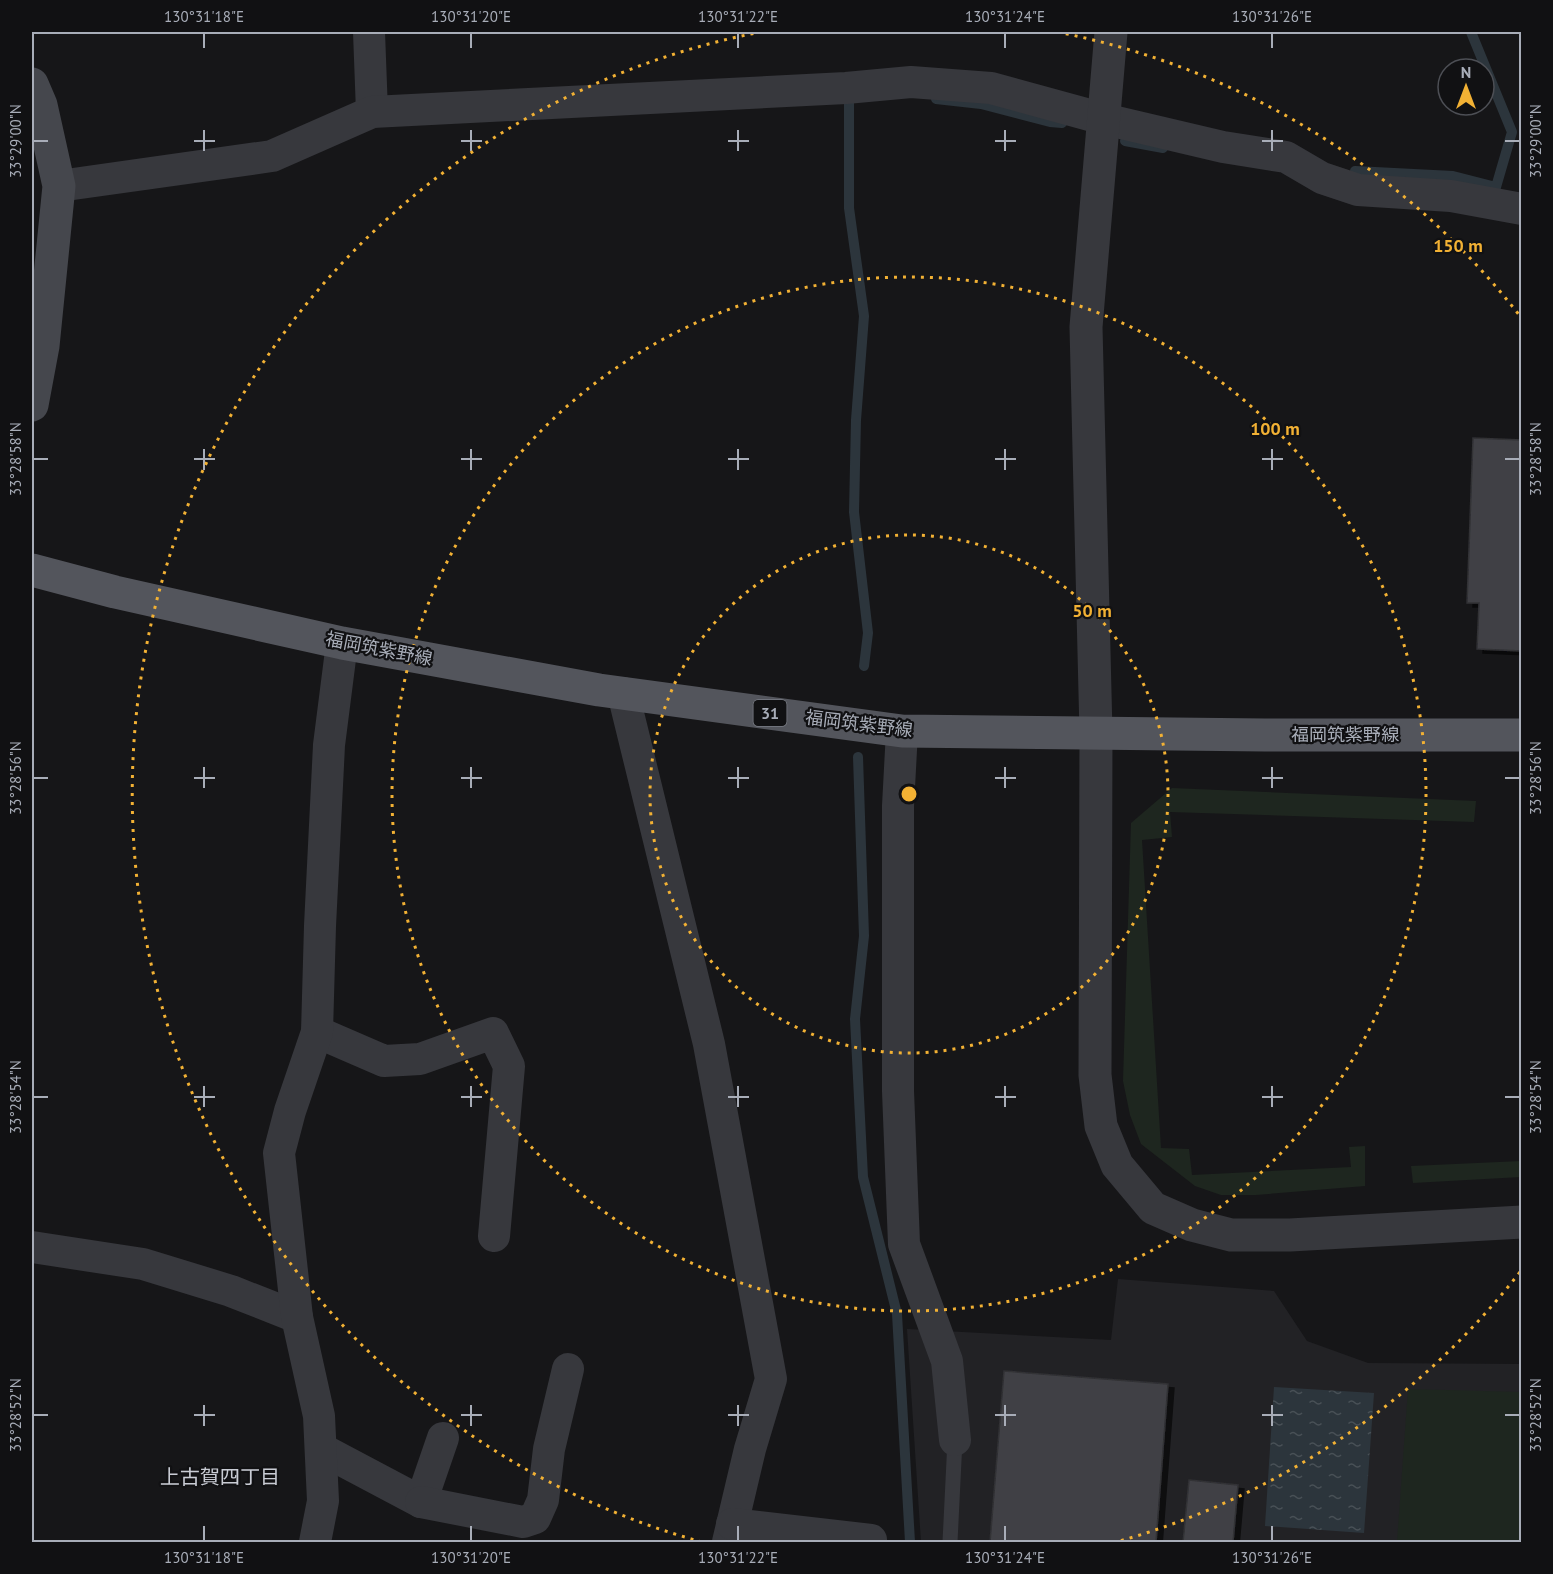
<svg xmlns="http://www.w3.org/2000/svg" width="1553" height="1574" viewBox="0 0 1553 1574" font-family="'PT Sans','Noto Sans JP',sans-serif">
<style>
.built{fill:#222225}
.garden{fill:#1e261f}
.water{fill:url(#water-ripples)}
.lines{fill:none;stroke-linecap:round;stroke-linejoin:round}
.stream{stroke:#2c353c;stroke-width:10}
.building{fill:#404145;stroke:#303034;stroke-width:1.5;filter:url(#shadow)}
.service{stroke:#37383d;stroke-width:15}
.minor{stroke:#37383d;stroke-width:32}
.tertiary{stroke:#37383d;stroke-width:33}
.secondary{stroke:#45474d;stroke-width:33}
.primary{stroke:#53555c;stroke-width:33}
.ticks{fill:none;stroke:#a8adb8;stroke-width:2}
.ring{fill:none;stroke:#f2b134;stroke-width:3;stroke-dasharray:3 6}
.labels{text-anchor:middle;stroke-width:4.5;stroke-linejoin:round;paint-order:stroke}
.shield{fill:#111113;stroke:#7b7e86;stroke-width:1.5}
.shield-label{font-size:16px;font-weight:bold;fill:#a8adb8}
.street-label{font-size:18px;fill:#a8adb8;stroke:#111113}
.neighbourhood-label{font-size:20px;fill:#c9ccd4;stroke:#111113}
.centre{fill:#f2b134;stroke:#111113;stroke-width:3}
.ring-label{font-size:18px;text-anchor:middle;font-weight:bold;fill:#f2b134;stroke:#111113;stroke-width:4.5;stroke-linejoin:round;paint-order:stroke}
.neatline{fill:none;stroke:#a8adb8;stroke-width:2}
.ticks-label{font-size:15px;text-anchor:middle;fill:#a8adb8}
</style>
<defs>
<pattern id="water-ripples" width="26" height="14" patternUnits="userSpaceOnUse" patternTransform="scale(1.5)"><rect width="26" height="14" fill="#2c353c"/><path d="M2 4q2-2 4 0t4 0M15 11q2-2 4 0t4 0" fill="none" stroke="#485056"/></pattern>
<filter id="shadow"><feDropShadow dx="6" dy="4" stdDeviation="0" flood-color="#0009"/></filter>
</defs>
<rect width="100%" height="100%" fill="#161618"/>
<!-- built -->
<path class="built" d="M1118,1279L1274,1291L1307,1341L1368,1363L1521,1364V1542H921L907,1329L1111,1340Z"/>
<!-- garden -->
<g class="garden">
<path d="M1172,788L1476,801L1474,822L1170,812L1172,837L1142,840L1161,1148L1189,1149L1192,1175L1351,1167L1349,1147L1365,1146V1186L1256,1195H1221L1195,1186L1141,1144L1130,1115L1123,1081L1131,823Z"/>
<path d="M1521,1161V1177L1413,1183L1411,1166Z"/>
<path d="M1408,1389L1521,1392V1542H1397Z"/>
</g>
<!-- water -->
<path class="water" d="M1274,1387L1374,1393L1364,1533L1265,1526Z"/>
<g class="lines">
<!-- stream -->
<g class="stream">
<path d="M857,97L849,98V208L864,316L856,420L854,512L868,633L864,666"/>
<path d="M936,99L981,104L1050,122L1062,123"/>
<path d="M1125,141L1163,148"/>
<path d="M1355,171L1453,176L1496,187L1512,132L1471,32"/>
<path d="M858,757L864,936L855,1019L863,1177L897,1314L910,1542"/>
</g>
</g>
<!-- building -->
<g class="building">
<path d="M1473,438L1522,440V651L1477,649L1479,603H1467Z"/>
<path d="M1004,1371L1168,1384L1156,1542H990Z"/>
<path d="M1189,1480L1238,1485L1233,1542H1183Z"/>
</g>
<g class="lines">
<!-- service -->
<path class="service" d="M950,1542L955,1440"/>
<!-- minor -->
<g class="minor">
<path d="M369,32L372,112"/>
<path d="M59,186L272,156L372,112L846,88L911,82L991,88L1104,119L1223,147L1286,157L1322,178L1358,190L1451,196L1522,209"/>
<path d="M623,693L709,1044L771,1379L750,1449L728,1542"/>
<path d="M902,731L898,806V1091L904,1244L947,1361L955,1440"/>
<path d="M317,1032L384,1061L420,1059L493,1033L509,1066L494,1236"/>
<path d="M32,1247L143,1264L231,1291L297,1317"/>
<path d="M321,1449L421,1502L443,1438"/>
<path d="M421,1502L523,1522L535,1518L543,1500L549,1449L568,1369"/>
<path d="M732,1524L871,1540"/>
<path d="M315,1542L323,1501L319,1416L297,1317L279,1153L290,1111L317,1032L320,926L329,745L342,643"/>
</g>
<!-- tertiary -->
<path class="tertiary" d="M1111,32L1086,327L1096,733L1095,1075L1101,1126L1117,1165L1153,1208L1192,1225L1231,1235H1290L1522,1222"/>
<!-- secondary -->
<path class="secondary" d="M32,84L41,105L59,186L43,346L32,405"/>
<!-- primary -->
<path class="primary" d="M32,570L115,592L342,643L599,690L902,731L1265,735H1522"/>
</g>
<!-- ticks -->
<path class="ticks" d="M204,33V48M471,33V48M738,33V48M1005,33V48M1272,33V48M204,130V151M471,130V151M738,130V151M1005,130V151M1272,130V151M33,141H48M194,141H215M461,141H482M728,141H749M995,141H1016M1262,141H1283M1505,141H1520M204,449V470M471,449V470M738,449V470M1005,449V470M1272,449V470M33,459H48M194,459H215M461,459H482M728,459H749M995,459H1016M1262,459H1283M1505,459H1520M204,767V788M471,767V788M738,767V788M1005,767V788M1272,767V788M33,778H48M194,778H215M461,778H482M728,778H749M995,778H1016M1262,778H1283M1505,778H1520M204,1086V1107M471,1086V1107M738,1086V1107M1005,1086V1107M1272,1086V1107M33,1097H48M194,1097H215M461,1097H482M728,1097H749M995,1097H1016M1262,1097H1283M1505,1097H1520M204,1405V1426M471,1405V1426M738,1405V1426M1005,1405V1426M1272,1405V1426M33,1415H48M194,1415H215M461,1415H482M728,1415H749M995,1415H1016M1262,1415H1283M1505,1415H1520M204,1526V1541M471,1526V1541M738,1526V1541M1005,1526V1541M1272,1526V1541"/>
<!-- distance rings -->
<g class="ring">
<circle cx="909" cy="794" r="259"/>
<circle cx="909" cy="794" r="517"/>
<path d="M1520 1272A776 776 0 0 1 1116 1542M702 1542A776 776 0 0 1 761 32M1057 32A776 776 0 0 1 1520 316"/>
</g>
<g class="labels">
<!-- shield labels -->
<rect class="shield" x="753.5" y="700" width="33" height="26" rx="4.5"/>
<g class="shield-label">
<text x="770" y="719">31</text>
</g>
<!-- street labels -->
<g class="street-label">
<text transform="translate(379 649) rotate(11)" y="6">福岡筑紫野線</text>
<text transform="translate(859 724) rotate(7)" y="6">福岡筑紫野線</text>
<text x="1345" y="741">福岡筑紫野線</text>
</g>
<!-- neighbourhood labels -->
<g class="neighbourhood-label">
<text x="220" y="1484">上古賀四丁目</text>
</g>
</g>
<circle cx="909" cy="794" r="9" class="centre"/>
<g class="ring-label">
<text x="1458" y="252">150 m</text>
<text x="1275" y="435">100 m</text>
<text x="1092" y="617">50 m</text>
</g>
<!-- border -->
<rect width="1553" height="1574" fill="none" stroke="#111113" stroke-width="66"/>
<!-- north arrow -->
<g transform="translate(1466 87)"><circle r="28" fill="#111113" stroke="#4d4f55" stroke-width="1.5"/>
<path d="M0-4.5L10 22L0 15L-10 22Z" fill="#f2b134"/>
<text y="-9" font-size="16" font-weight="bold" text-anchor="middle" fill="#a8adb8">N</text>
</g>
<rect x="33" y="33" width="1487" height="1508" class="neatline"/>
<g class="ticks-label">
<text x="204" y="22">130°31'18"E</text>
<text x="471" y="22">130°31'20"E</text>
<text x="738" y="22">130°31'22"E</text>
<text x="1005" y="22">130°31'24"E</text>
<text x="1272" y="22">130°31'26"E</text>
<text transform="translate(16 141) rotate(-90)" y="5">33°29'00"N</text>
<text transform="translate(1536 141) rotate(-90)" y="5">33°29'00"N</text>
<text transform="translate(16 459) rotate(-90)" y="5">33°28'58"N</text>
<text transform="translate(1536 459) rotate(-90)" y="5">33°28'58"N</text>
<text transform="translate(16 778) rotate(-90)" y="5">33°28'56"N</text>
<text transform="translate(1536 778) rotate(-90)" y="5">33°28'56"N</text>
<text transform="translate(16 1097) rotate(-90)" y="5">33°28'54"N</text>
<text transform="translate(1536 1097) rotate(-90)" y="5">33°28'54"N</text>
<text transform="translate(16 1415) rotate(-90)" y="5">33°28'52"N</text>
<text transform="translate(1536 1415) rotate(-90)" y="5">33°28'52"N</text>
<text x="204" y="1563">130°31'18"E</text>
<text x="471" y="1563">130°31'20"E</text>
<text x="738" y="1563">130°31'22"E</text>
<text x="1005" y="1563">130°31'24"E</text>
<text x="1272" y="1563">130°31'26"E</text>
</g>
</svg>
